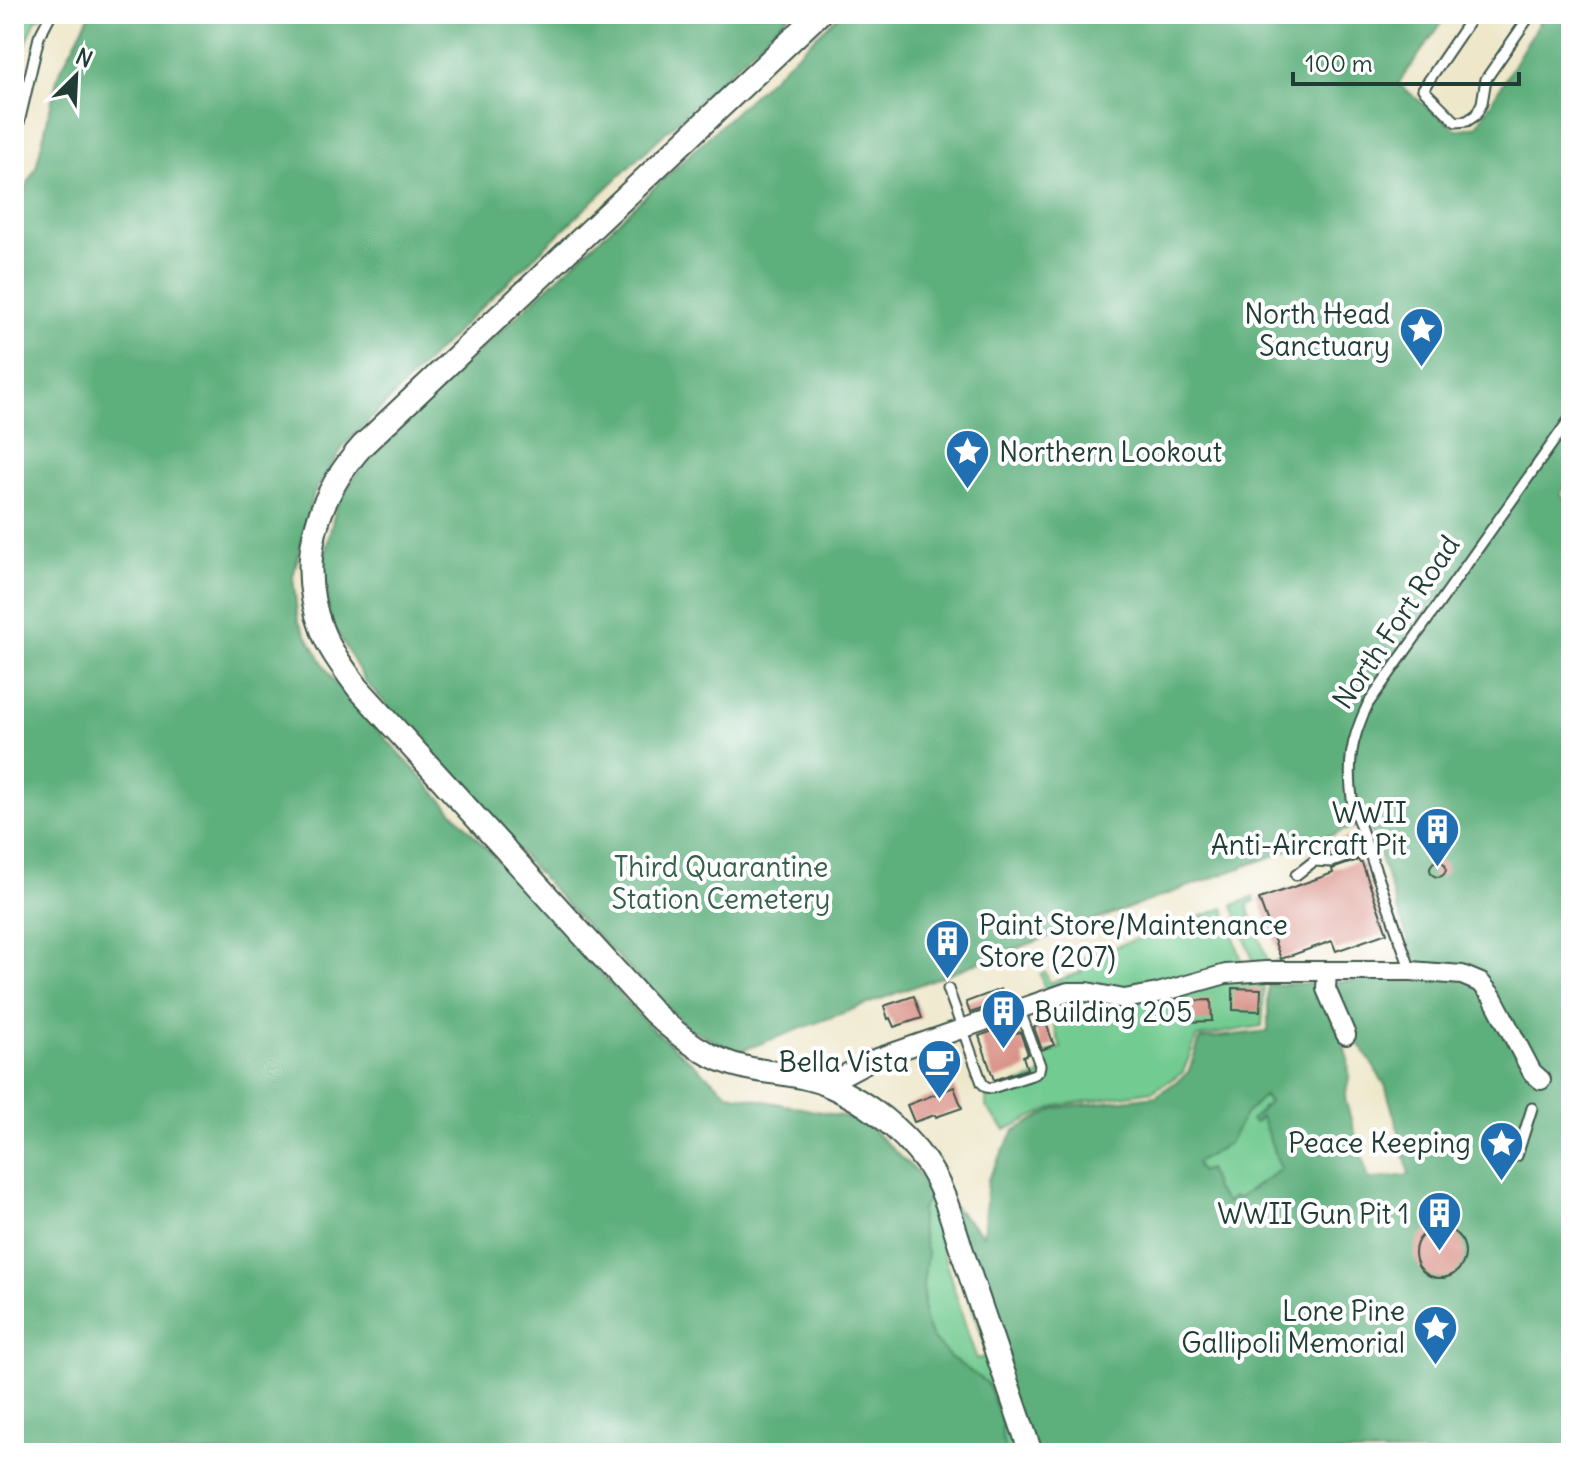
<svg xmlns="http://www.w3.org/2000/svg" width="1585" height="1467" viewBox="0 0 1585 1467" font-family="Delius,sans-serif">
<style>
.green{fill:#72cb91;stroke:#488462;stroke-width:2}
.forest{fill:#5daf7b;stroke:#3e7658;stroke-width:2;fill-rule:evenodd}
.building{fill:#d99187}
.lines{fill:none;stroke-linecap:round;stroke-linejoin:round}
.service-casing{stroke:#3e564a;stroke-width:13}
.minor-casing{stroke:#3e564a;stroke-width:22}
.tertiary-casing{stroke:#3e564a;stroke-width:26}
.service{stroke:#fff;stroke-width:9}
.minor{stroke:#fff;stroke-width:18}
.tertiary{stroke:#fff;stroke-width:22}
.labels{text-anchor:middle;stroke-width:8;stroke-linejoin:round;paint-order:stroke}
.poi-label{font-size:28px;fill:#1f3d34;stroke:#fff;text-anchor:end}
.street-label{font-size:28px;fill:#1f3d34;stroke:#fff}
.park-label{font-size:28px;fill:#34604b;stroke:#fff}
</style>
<rect width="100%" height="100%" fill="#fff"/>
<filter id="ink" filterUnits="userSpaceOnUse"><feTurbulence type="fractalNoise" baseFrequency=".0125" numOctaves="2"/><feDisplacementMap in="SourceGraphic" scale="16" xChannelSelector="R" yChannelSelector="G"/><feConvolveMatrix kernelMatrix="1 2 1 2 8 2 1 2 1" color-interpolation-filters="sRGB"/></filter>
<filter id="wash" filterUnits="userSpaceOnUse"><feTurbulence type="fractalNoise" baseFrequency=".006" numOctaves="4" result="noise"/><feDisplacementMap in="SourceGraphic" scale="32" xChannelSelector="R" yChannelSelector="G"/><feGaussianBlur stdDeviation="1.8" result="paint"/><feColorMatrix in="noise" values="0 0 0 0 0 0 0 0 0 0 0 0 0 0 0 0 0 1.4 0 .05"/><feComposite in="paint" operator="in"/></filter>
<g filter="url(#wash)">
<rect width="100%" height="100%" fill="#eee7ca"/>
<!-- green -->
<g class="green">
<path d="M14,14H47L36,19L14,73Z"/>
<path d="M1254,897L1255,901L1247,905L1269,964L1277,961L1279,967L1255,966L1233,905Z"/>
<path d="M1224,908L1242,961L1264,982L1262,1026L1197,1037L1183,1072L1153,1091L1056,1106L1005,1130L986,1107V1094L1038,1077L1044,1069L1041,1055L1061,1048L1047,1004H1050L1056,1020L1072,1014L1066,999L1046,993L1040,974L1045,972L1050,983L1082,972L1078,960Z"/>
<path d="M1263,1096L1269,1102L1261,1116L1281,1169L1237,1200L1226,1203L1215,1189L1208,1170L1200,1172L1196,1163L1229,1143L1245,1114Z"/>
<path d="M935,1195L951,1238L939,1241L971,1343L977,1359L989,1356L1022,1453H1005L1002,1437V1421L987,1384L950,1357L932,1338L924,1318L923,1283L927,1254L921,1230V1210L928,1197Z"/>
</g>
<!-- forest -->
<path class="forest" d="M90,14H790L470,318L344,446L313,495L293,577L298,621L334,682L649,1026L729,1094L862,1120L983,1235L988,1179L1014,1131L1056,1108L1156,1096L1188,1073L1200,1039L1268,1031V985L1421,978L1368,822L1015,949L738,1052L688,1028L574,913L365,681L330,620L323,562L336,507L368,455L840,14H1448L1398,84L1457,130L1477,126L1544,14H1571V479L1560,494L1571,503V1453H1022L934,1195L928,1197L921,1210V1230L927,1254L923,1283L924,1318L932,1338L950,1357L987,1383L1002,1421V1437L1005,1453H14V203L18,202L36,168L58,75ZM1352,1032L1385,1085L1401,1139L1409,1175L1369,1180L1345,1099L1349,1078L1348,1058L1341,1038ZM1264,1096L1269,1102L1251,1120L1254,1123L1261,1117L1281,1169L1237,1199L1233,1197L1226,1203L1215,1189L1208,1169L1200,1172L1196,1163L1229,1143L1245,1114Z"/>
<g id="blocks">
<!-- building -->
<g class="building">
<path d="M1350,836L1354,846L1327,854L1324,845Z"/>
<path d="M1358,860L1360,863H1362L1387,933L1336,951L1332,941L1281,959L1259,899L1333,873L1332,869Z"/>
<circle cx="1438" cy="869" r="8"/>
<path d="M1233,988L1261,989L1260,1011L1233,1010Z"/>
<path d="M1001,989L1005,1001L970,1013L966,1002Z"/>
<path d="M914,996L922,1018L894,1027L890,1018L888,1019L884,1006Z"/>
<path d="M1211,1000L1212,1021L1185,1022L1184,1001Z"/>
<path d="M1046,1023L1054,1045L1042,1050L1034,1027Z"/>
<path d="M1012,1024L1015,1033L1020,1032L1028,1054L1023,1056L1027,1069L994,1080L979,1036Z"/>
<path d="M954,1087L962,1108L936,1117L935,1115L914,1122L907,1105Z"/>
<circle cx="1440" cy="1253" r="25"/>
</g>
</g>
</g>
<g filter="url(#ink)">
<use href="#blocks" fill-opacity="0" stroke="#3e564a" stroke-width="2"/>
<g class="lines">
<defs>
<g id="service">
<path d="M1474,14L1423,89L1456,122L1467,121L1476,115L1482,103L1486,79L1531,14"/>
<path d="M14,144L39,37L51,14"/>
<path d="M1296,875L1314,861L1332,862L1368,849"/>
<path d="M1411,971L1353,806C1347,765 1350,741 1368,704L1571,417"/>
<path d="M948,989L982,1083L986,1087L992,1088L1035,1074L1039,1070L1040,1065L1019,1008"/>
<path d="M1517,1156L1532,1108"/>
</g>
<g id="minor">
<path d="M1327,971L1326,989L1346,1035"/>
<path d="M827,1084L872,1060L1068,992H1087L1124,999L1158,993L1226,974L1266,971H1411L1462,975L1481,983L1492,996L1532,1072L1541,1080"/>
</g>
<path id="tertiary" d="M819,14L363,445C316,497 296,562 322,630C330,651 345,670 358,688L654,1013C682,1039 709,1060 747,1068C774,1074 804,1074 830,1086C867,1102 901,1129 925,1161C946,1190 954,1229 966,1263C988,1326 1009,1390 1031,1453"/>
</defs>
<!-- service casing -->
<use href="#service" class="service-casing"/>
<!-- minor casing -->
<use href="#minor" class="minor-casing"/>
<!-- tertiary casing -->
<use href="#tertiary" class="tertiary-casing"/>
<!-- service -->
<use href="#service" class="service"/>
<!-- minor -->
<use href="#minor" class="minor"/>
<!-- tertiary -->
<use href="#tertiary" class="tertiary"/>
</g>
</g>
<!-- icons -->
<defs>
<symbol id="sight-pin" viewBox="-11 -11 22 30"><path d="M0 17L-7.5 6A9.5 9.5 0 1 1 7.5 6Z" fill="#1f6fb2" stroke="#fff"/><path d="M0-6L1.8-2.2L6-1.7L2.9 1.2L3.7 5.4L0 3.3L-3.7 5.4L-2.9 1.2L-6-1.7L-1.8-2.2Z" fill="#fff"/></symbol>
<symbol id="building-pin" viewBox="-11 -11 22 30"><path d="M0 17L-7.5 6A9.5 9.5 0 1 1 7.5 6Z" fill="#1f6fb2" stroke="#fff"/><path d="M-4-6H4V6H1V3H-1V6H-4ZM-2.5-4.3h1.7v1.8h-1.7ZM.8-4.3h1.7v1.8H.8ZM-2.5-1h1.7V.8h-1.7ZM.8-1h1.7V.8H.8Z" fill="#fff"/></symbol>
<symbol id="cafe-pin" viewBox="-11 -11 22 30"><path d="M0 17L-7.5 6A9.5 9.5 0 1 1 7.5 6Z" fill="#1f6fb2" stroke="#fff"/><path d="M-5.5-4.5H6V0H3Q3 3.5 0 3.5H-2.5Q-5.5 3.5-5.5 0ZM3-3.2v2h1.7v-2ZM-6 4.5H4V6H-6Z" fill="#fff"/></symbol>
</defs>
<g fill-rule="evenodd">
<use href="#sight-pin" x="1396" y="304" width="51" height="69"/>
<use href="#sight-pin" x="942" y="426" width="51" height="69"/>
<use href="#building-pin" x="1412" y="804" width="51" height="69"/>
<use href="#building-pin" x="922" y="916" width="51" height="69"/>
<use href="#building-pin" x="978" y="986" width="51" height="69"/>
<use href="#cafe-pin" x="914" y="1036" width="51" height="69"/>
<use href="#sight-pin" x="1476" y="1118" width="51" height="69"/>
<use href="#building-pin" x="1414" y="1188" width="51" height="69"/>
<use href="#sight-pin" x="1410" y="1302" width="51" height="69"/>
</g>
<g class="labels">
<!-- poi labels -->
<g class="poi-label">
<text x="1390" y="324">North Head<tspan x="1390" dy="32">Sanctuary</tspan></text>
<text x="999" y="462" text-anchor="start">Northern Lookout</text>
<text x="1407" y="823">WWII<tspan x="1407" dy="32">Anti-Aircraft Pit</tspan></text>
<text x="979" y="935" text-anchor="start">Paint Store/Maintenance<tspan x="979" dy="32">Store (207)</tspan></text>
<text x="1034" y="1022" text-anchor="start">Building 205</text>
<text x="909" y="1072">Bella Vista</text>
<text x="1471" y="1153">Peace Keeping</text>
<text x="1409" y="1224">WWII Gun Pit 1</text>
<text x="1405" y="1321">Lone Pine<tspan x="1405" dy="32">Gallipoli Memorial</tspan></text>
</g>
<!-- street labels -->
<g class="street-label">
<text transform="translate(1396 622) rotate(-56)" y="10">North Fort Road</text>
</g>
<!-- park labels -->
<g class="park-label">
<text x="721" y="877">Third Quarantine<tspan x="721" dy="32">Station Cemetery</tspan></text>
</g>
</g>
<!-- margin -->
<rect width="1585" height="1467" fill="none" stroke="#fff" stroke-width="48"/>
<!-- north arrow -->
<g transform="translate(76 76) rotate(24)" stroke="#ffffff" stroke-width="6" paint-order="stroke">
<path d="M0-6L14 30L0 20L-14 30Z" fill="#1f3d34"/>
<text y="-12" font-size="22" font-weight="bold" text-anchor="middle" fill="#1f3d34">N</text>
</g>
<!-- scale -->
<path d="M1293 72v12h226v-12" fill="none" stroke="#1f3d34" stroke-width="4"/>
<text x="1305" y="72" font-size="24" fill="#1f3d34" stroke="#ffffff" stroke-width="6" paint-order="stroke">100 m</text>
</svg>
